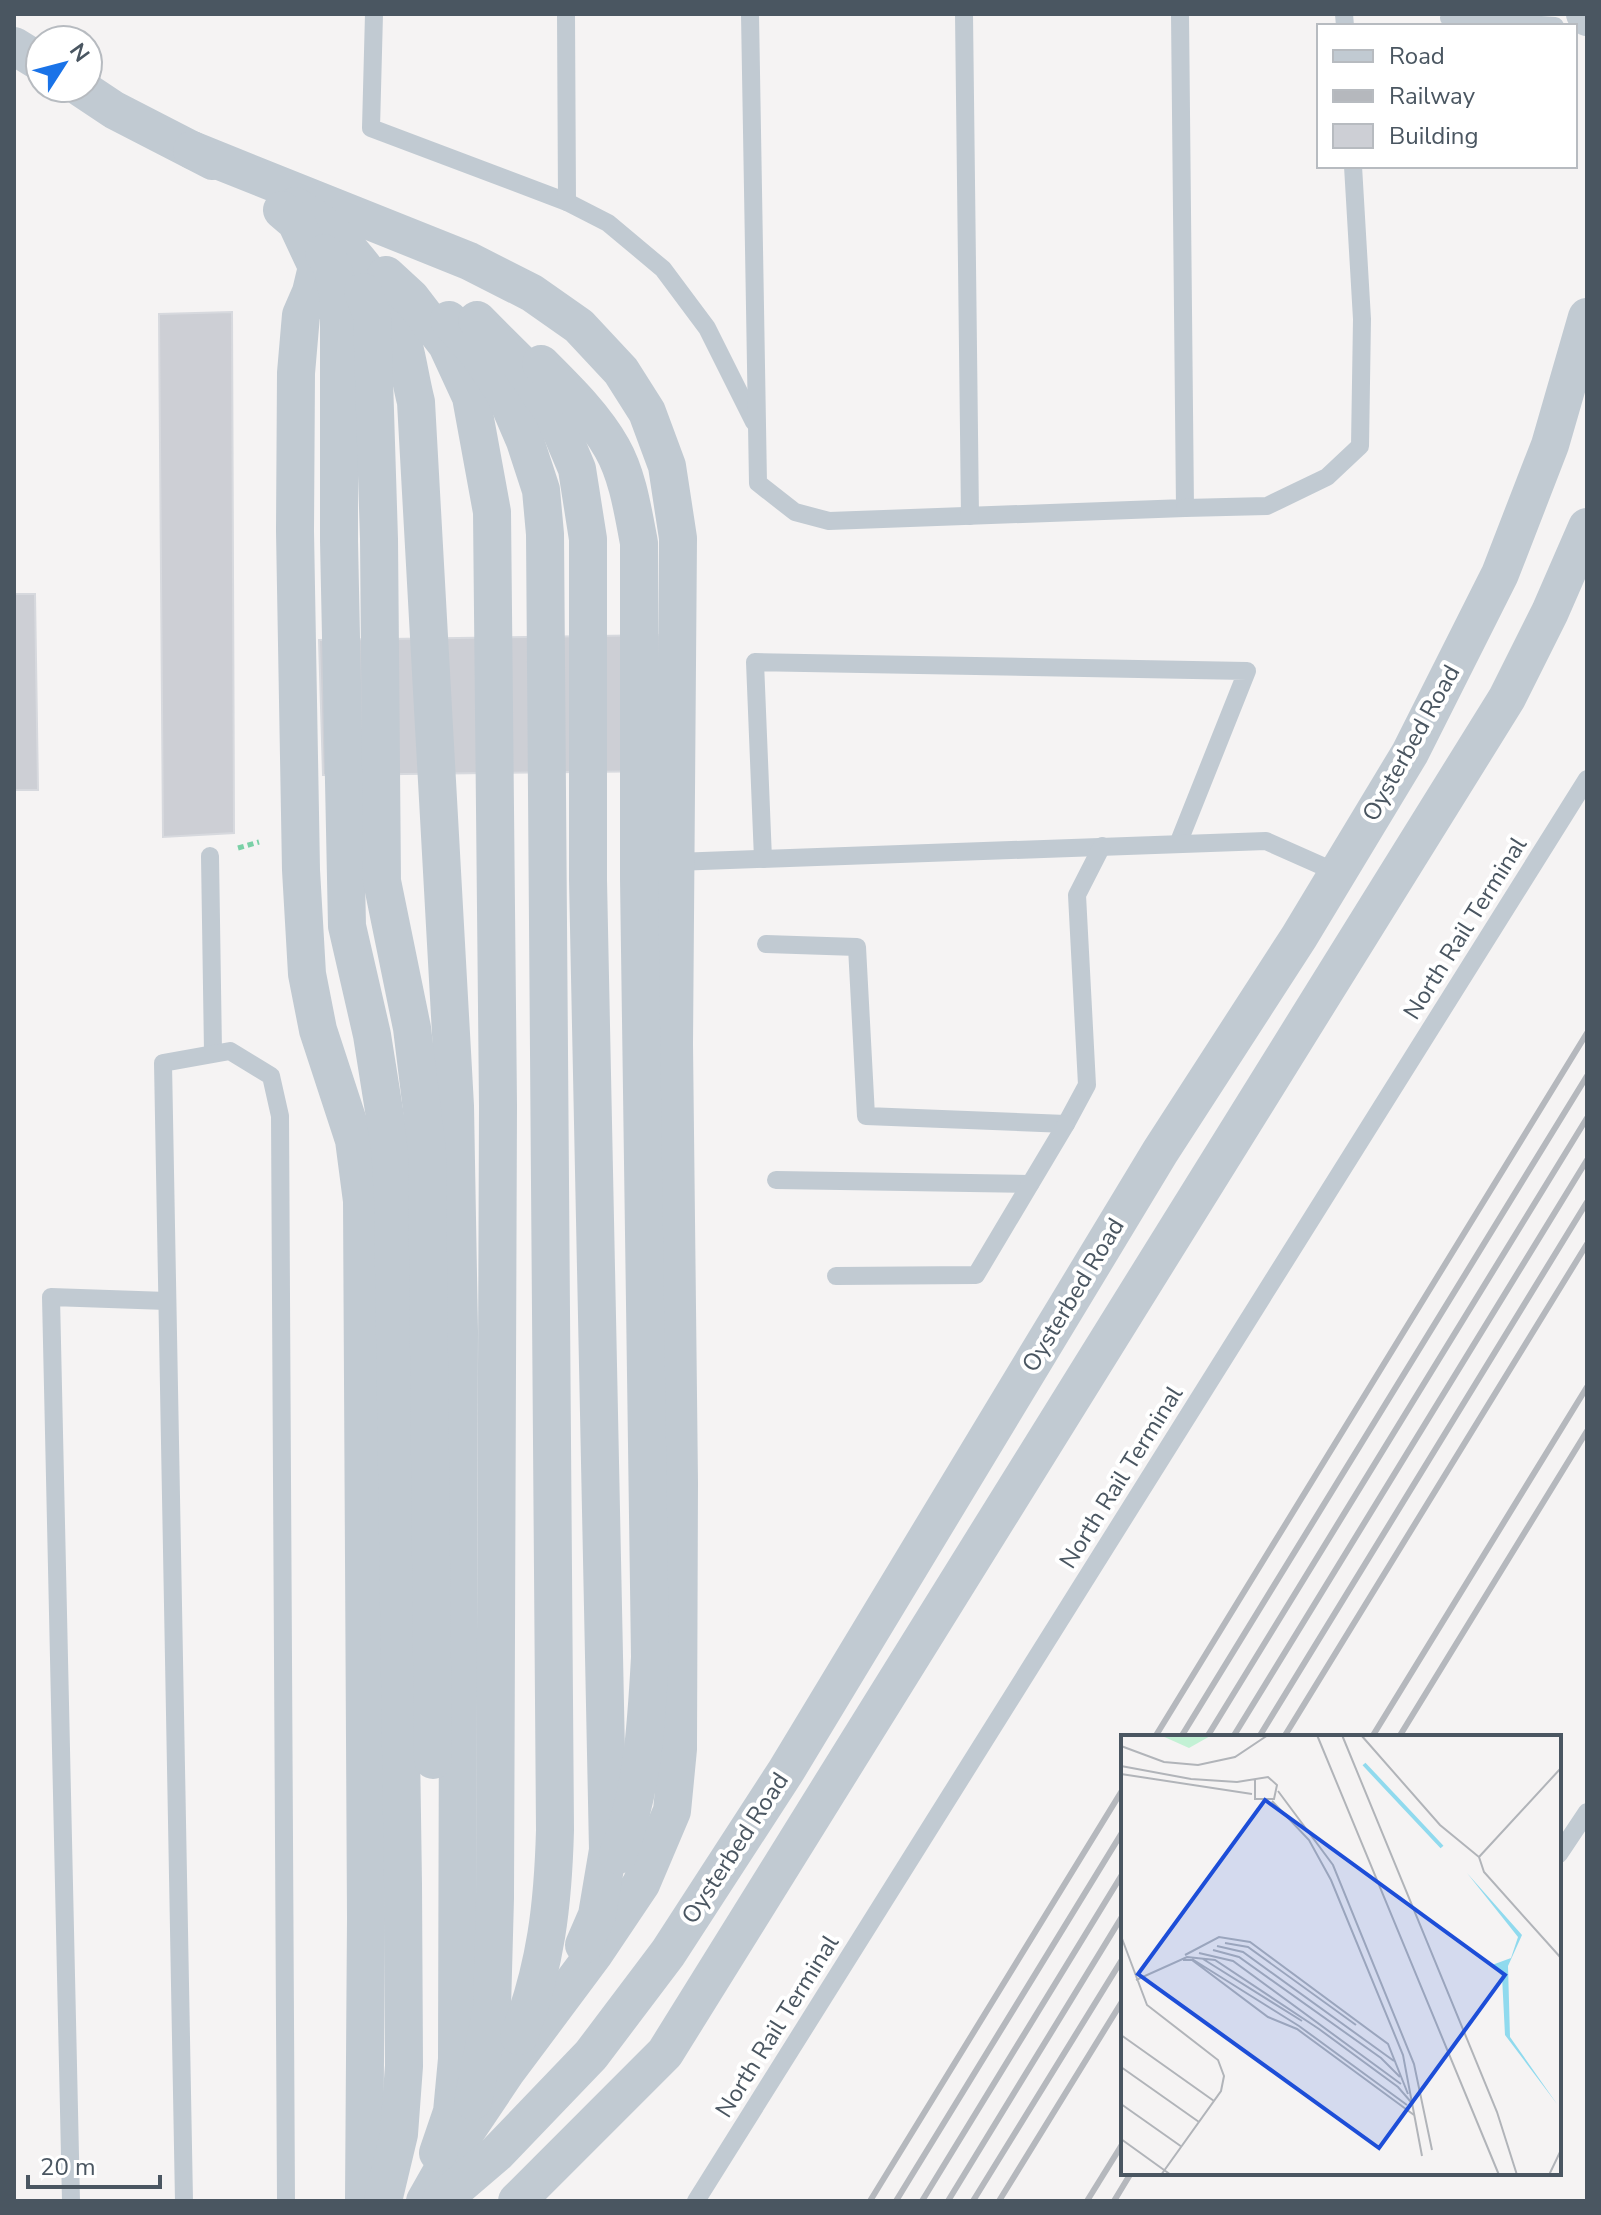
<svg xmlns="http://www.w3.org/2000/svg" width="1601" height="2215" viewBox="0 0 1601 2215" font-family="'Nunito Sans',sans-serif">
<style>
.building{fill:#cdcfd5;stroke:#d7d9de;stroke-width:2}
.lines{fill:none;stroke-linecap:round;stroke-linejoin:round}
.path{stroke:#7ad0a6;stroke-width:5;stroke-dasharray:6 4;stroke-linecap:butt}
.service{stroke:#c1cad2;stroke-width:18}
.minor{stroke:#c1cad2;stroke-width:38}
.rail{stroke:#b5b8bd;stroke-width:6}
.labels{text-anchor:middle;stroke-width:8;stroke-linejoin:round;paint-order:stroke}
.street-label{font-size:24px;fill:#4a5661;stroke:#fff}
.inset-river{fill:none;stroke:#90daee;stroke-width:4}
.inset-road{fill:none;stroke:#b1b4b9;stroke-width:2}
.view{fill:#1d4ed8;fill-opacity:0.15;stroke:#1d4ed8;stroke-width:4}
.inset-edge{fill:none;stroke:#4a5661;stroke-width:4}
</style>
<rect width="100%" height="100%" fill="#f5f3f3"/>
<!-- building -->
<g class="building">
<path d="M232,312L234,833L163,837L159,314Z"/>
<path d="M14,594H35L38,790H14Z"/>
<path d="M663,635L671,771L323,775L319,640Z"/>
</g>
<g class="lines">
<!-- path -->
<path class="path" d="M238,848L259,842"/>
<!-- service -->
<g class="service">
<path d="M374,14L371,128L567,202"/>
<path d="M566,14L567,202L608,223L663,269L707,328L754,422"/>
<path d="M750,14L758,483L795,512L829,521L1185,508L1180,14"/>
<path d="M964,14L970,516"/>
<path d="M1344,14L1345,26"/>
<path d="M1449,18L1555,26"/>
<path d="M1185,508L1267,506L1327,477L1360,446L1362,319L1353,166"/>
<path d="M210,856L213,1052"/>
<path d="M763,859L755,662L1247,671L1178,844"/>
<path d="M675,862L1266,841L1338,873"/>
<path d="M766,944L857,947L866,1116L1066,1124L1087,1085L1077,895L1102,846"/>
<path d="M776,1180L1030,1184"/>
<path d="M836,1276L976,1275L1066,1124"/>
<path d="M1559,1854L1587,1812"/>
<path d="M71,2201L51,1297L167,1301"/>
<path d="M184,2201L163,1063L230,1051L271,1076L280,1116L286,2201"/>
<path d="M696,2201L1587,779"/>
</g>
<!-- minor -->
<g class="minor">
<path d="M1585,14L1587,17"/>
<path d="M14,46L40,62"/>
<path d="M81,88L114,110L213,161"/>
<path d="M192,150L469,261L532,293L579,326L621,371L647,412L667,466L678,538L674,1044L679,1483L678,1749L672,1811L641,1884L594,1954L506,2072L455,2148L425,2201"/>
<path d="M295,206C337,229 373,273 394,317C406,342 409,375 416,402L455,1106L459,1331L457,2059L452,2112L438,2153"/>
<path d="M282,210L296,222L317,267L311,292L301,315L296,373L295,531L301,870L307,974L318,1030L354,1140L362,1201L366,1918L364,2201"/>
<path d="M324,253L333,268L339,301V541L347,926L372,1035L390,1148L393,1198L403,1884L404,2066L399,2134L383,2201"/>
<path d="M386,275L411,298L447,345L471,397L492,512L498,1106L495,1898L492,2008L473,2101"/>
<path d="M363,292L372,315L379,539L382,881L412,1028L427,1151L433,1760"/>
<path d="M449,320L479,354L504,392L525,441L541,490L545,534L555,1830C553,1904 546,1966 519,2036"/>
<path d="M477,320L518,361L553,412L577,469L588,539V880L608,1850L597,1915L584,1945"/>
<path d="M541,364C566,389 594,416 612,448C628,476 633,512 639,543V879L650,1657C646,1730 643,1786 618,1855"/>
<path d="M441,2201L497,2153L591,2055L668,1953L786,1771L1160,1152L1299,937L1410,753L1500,574L1550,445L1587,317"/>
<path d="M517,2201L665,2053L1507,698L1550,612L1587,527"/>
</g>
<!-- rail -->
<g class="rail">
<path d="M1155,1737L1587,1033"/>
<path d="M1181,1737L1587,1076"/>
<path d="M1207,1737L1587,1118"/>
<path d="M1233,1737L1587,1160"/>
<path d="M1259,1737L1587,1202"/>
<path d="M1284,1737L1587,1244"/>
<path d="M1372,1737L1587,1387"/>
<path d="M1399,1737L1587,1431"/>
<path d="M870,2201L1123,1789"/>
<path d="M896,2201L1123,1831"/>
<path d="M922,2201L1123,1873"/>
<path d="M948,2201L1123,1915"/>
<path d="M973,2201L1123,1958"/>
<path d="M999,2201L1123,2000"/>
<path d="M1087,2201L1123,2143"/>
<path d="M1114,2201L1131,2173"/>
</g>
</g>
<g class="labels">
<!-- street labels -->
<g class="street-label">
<text transform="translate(1411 743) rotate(-61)" y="8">Oysterbed Road</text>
<text transform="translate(1465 928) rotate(-58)" y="8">North Rail Terminal</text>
<text transform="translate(1073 1295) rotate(-59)" y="8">Oysterbed Road</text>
<text transform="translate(1121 1477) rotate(-58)" y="8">North Rail Terminal</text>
<text transform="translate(735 1848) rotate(-57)" y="8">Oysterbed Road</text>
<text transform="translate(777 2026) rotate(-58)" y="8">North Rail Terminal</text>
</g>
</g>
<!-- overview -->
<g transform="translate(1121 1735)">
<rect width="440" height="440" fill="#f5f3f3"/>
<path d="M39,0H91L68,13Z" fill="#c3f1d5"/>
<path d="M346,138L401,200L387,231L389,302L436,369L384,300L381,241L371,230L390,223L397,202Z" fill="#90daee"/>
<path class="inset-river" d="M243,29L321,112"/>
<path class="inset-road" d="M196,0L378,440M221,0L376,377L396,440M240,0L319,90L358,122L363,137L440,223M0,11L43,27L77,30L114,22L147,0M0,31L70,44L116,47L147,42L156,50L153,64H134V45M0,39L131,59M157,56L212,130L293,329L311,415M151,66L188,105L210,145L282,320L301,421M358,122L440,33M0,201L26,270L97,325L103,341L100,356L40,440M104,208L127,212L235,290M96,211L122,217L273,326M92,215L118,222L260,323L279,342M78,218L112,226L280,349M64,220L98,202L129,207L267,309L287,359M71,224L178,291L286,370M82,224L181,286M62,225H71L147,282L176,294L293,380M15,245L66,222L94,225L198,294L277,352L290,367M0,300L93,366M0,332L78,387M0,369L61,412M0,404L50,440M428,440L440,415"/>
<path class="view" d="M144,65L384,240L258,413L17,239Z"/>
<rect width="440" height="440" class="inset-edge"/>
</g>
<!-- border -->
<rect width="1601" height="2215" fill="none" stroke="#4a5661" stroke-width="32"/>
<!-- legend -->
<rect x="1317" y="24" width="260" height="144" fill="#ffffff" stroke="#b7bbc0" stroke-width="2"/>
<rect x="1333" y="50" width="40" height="12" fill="#c1cad2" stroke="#b7bbc0" stroke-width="2"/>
<text x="1389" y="64" font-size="24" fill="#4a5661">Road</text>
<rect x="1333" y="90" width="40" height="12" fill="#b5b8bd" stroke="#b7bbc0" stroke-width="2"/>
<text x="1389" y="104" font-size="24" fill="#4a5661">Railway</text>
<rect x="1333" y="124" width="40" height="24" fill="#cdcfd5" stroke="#b7bbc0" stroke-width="2"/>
<text x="1389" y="144" font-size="24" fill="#4a5661">Building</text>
<!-- north arrow -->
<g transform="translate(64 64) rotate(54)"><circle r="38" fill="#ffffff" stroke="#b7bbc0" stroke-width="2"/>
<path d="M0-6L14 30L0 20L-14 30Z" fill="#1a73e8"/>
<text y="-12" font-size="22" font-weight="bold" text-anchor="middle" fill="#4a5661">N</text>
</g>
<!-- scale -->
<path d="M28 2175v12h132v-12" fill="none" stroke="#4a5661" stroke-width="4"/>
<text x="40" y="2175" font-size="24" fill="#4a5661" stroke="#ffffff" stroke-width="6" paint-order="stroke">20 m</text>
</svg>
